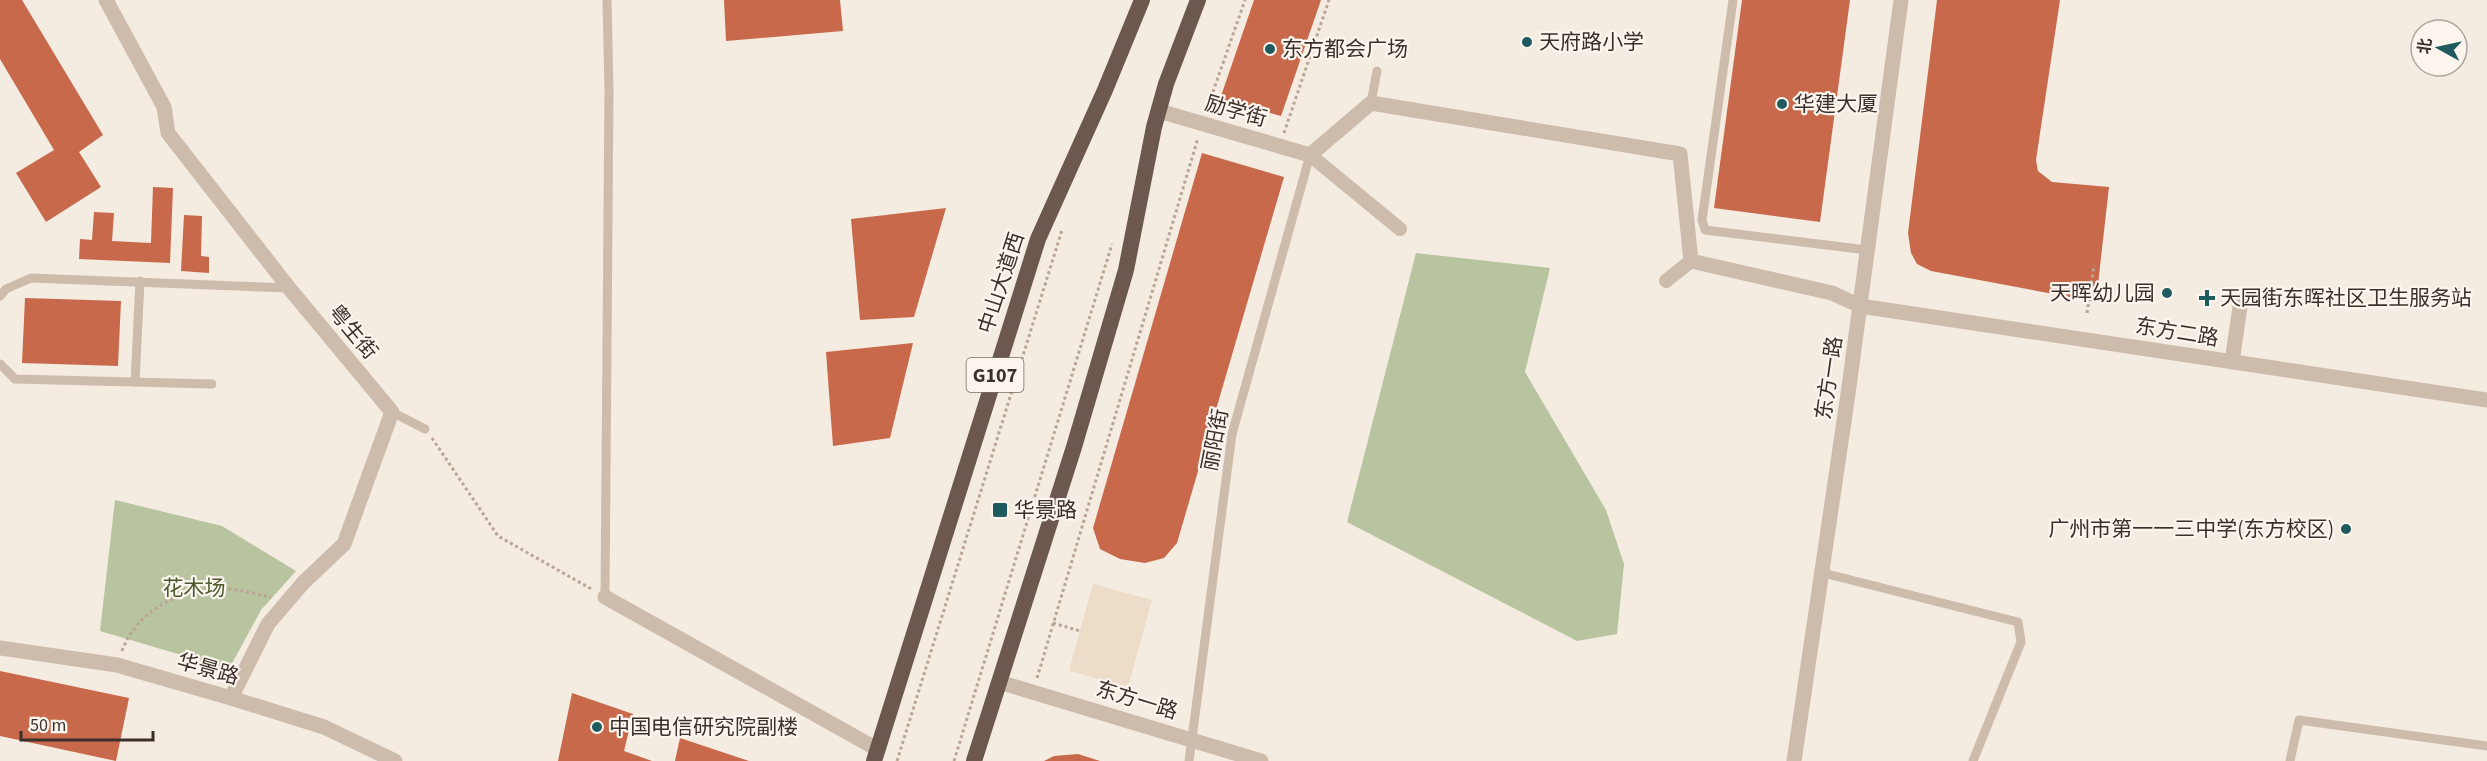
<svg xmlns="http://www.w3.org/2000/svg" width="2487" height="761" viewBox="0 0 2487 761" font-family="'Source Sans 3','Noto Sans SC',sans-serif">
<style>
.green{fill:#b8c4a0}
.plaza{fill:#ecdcc8}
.building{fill:#c8694b}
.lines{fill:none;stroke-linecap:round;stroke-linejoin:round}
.path{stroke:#b9a596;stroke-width:3;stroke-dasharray:3 3;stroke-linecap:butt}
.service{stroke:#cdbbac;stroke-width:9}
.pedestrian{stroke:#cdbbac;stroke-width:14}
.minor{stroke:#cdbbac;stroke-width:15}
.tertiary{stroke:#cdbbac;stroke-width:15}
.trunk{stroke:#6c584f;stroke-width:16}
.poi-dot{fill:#1f5a5e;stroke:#fbf5ee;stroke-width:2}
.labels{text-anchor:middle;stroke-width:4.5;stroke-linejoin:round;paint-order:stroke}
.shield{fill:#fbf5ee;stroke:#756b66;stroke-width:1.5}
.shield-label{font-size:20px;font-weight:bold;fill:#3b302b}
.poi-label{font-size:21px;fill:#3b302b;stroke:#fbf5ee;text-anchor:start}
.street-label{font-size:21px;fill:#3b302b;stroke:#fbf5ee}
.park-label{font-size:21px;fill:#4a5a2e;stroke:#fbf5ee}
</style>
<rect width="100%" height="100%" fill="#f4ebe1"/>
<!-- green -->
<g class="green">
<path d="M1416,253L1550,268L1525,372L1606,510L1624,564L1617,634L1577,641L1347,522Z"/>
<path d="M115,500L222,526L296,571L261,610L229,669L100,631Z"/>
</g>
<!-- plaza -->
<path class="plaza" d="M1093,584L1152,600L1128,687L1069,671Z"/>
<!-- building -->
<g class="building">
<path d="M0,0H22L103,135L79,152L101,187L46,222L16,173L54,150L0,59Z"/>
<path d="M724,0H840L843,31L726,41Z"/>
<path d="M1254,0H1321L1281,116L1220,99Z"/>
<path d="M1742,0H1850L1820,222L1714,208Z"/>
<path d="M1937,0H2060L2036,160L2038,171L2052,182L2109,187L2096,302L1931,271L1917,264L1911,253L1908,233Z"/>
<path d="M1202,153L1284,177L1177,543L1164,558L1145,563L1120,559L1100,549L1093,528Z"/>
<path d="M153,187L173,188L170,263L79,259L80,239L92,240L94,212L114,213L112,241L151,243Z"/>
<path d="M946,208L914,317L860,320L851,219Z"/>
<path d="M184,215L202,216L201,256L209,257V273L181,271Z"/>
<path d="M25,298L121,301L118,366L22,363Z"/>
<path d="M913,343L890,438L833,446L826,352Z"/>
<path d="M0,671L129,698L116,761L0,736Z"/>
<path d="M572,693L633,714L624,751L652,761H558Z"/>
<path d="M680,738L749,761H675Z"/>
<path d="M1078,754L1100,761H1044L1054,756Z"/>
</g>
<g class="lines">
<!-- path -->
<g class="path">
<path d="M1207,109L1245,0"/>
<path d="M1284,133L1329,0"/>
<path d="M2087,313L2094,265"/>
<path d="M432,438L498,536L593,590"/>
<path d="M1053,623L1080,631"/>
<path d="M122,651C134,617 168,596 203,589C224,585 251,593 271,597"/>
<path d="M1037,678L1198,138"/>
<path d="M897,761L1062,230"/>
<path d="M954,761L1112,244"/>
</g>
<!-- service -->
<g class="service">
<path d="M1733,0L1702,220L1705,230L1867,250"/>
<path d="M1371,103L1377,71"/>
<path d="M0,296L6,289L31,278L289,288"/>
<path d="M0,364L15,379L212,384"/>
<path d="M135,382L140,281"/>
<path d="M392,412L425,429"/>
<path d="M1823,573L2018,622L2021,642L1973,761"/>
<path d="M605,597L609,91L607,0"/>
<path d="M1189,761L1232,434L1310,155"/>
<path d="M2290,761L2299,720L2487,746"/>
</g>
<!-- pedestrian -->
<g class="pedestrian">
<path d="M1310,155L1400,229"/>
<path d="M1666,281L1691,261"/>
</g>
<!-- minor -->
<g class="minor">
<path d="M106,0L164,107L168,133L289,288L392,412L344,544L303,583L268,624L231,698"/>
<path d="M1159,111L1310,155L1371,103L1680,154L1691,261L1832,293L1860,306"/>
<path d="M2232,362L2241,300"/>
<path d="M605,597L877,749"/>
</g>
<!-- tertiary -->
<g class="tertiary">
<path d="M1860,306L2487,400"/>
<path d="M0,648L117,665L231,698L324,727L395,761"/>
<path d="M999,682L1261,761"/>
<path d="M1794,761L1848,394L1901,0"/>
</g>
<!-- trunk -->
<g class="trunk">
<path d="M874,761L1038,239L1105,90L1142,0"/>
<path d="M974,761L1074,447L1126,270L1154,127L1166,84L1198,0"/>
</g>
</g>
<!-- markers -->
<g class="poi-dot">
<circle cx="1527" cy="42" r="6"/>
<circle cx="1270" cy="49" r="6"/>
<circle cx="1782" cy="104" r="6"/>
<circle cx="2167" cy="293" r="6"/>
<path d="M2204 289h6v6h6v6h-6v6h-6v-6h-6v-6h6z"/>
<rect x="992" y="502" width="16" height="16" rx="3"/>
<circle cx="2346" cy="529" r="6"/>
<circle cx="597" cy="727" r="6"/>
</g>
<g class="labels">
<!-- shield labels -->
<rect class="shield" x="966.5" y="358" width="57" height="34" rx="4.5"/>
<g class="shield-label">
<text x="995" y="382">G107</text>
</g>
<!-- poi labels -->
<g class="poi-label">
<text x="1539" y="49">天府路小学</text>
<text x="1282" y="56">东方都会广场</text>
<text x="1794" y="111">华建大厦</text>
<text x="2155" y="300" text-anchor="end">天晖幼儿园</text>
<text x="2220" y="305">天园街东晖社区卫生服务站</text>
<text x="1014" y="517">华景路</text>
<text x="2334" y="536" text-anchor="end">广州市第一一三中学(东方校区)</text>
<text x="609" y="734">中国电信研究院副楼</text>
</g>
<!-- street labels -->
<g class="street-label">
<text transform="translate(1236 111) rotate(16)" y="7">励学街</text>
<text transform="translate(1001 283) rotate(-72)" y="7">中山大道西</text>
<text transform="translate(353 332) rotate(50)" y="7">粤生街</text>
<text transform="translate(2177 332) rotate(9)" y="7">东方二路</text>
<text transform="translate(1829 378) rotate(-82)" y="7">东方一路</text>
<text transform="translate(1215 440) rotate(-79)" y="7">丽阳街</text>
<text transform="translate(208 669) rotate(16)" y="7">华景路</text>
<text transform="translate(1137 700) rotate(17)" y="7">东方一路</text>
</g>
<!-- park labels -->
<g class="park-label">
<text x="194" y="595">花木场</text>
</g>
</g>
<!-- north arrow -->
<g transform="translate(2439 48) rotate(278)"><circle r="28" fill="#fbf5ee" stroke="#aea6a0" stroke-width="1.5"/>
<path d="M0-4.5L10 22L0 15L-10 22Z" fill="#1f5a5e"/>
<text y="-9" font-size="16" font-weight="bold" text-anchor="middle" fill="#3b302b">北</text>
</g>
<!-- scale -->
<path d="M21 731v9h132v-9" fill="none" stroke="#3b302b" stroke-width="3"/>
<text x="30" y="731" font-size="18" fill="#3b302b" stroke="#fbf5ee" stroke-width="4.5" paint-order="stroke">50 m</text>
</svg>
